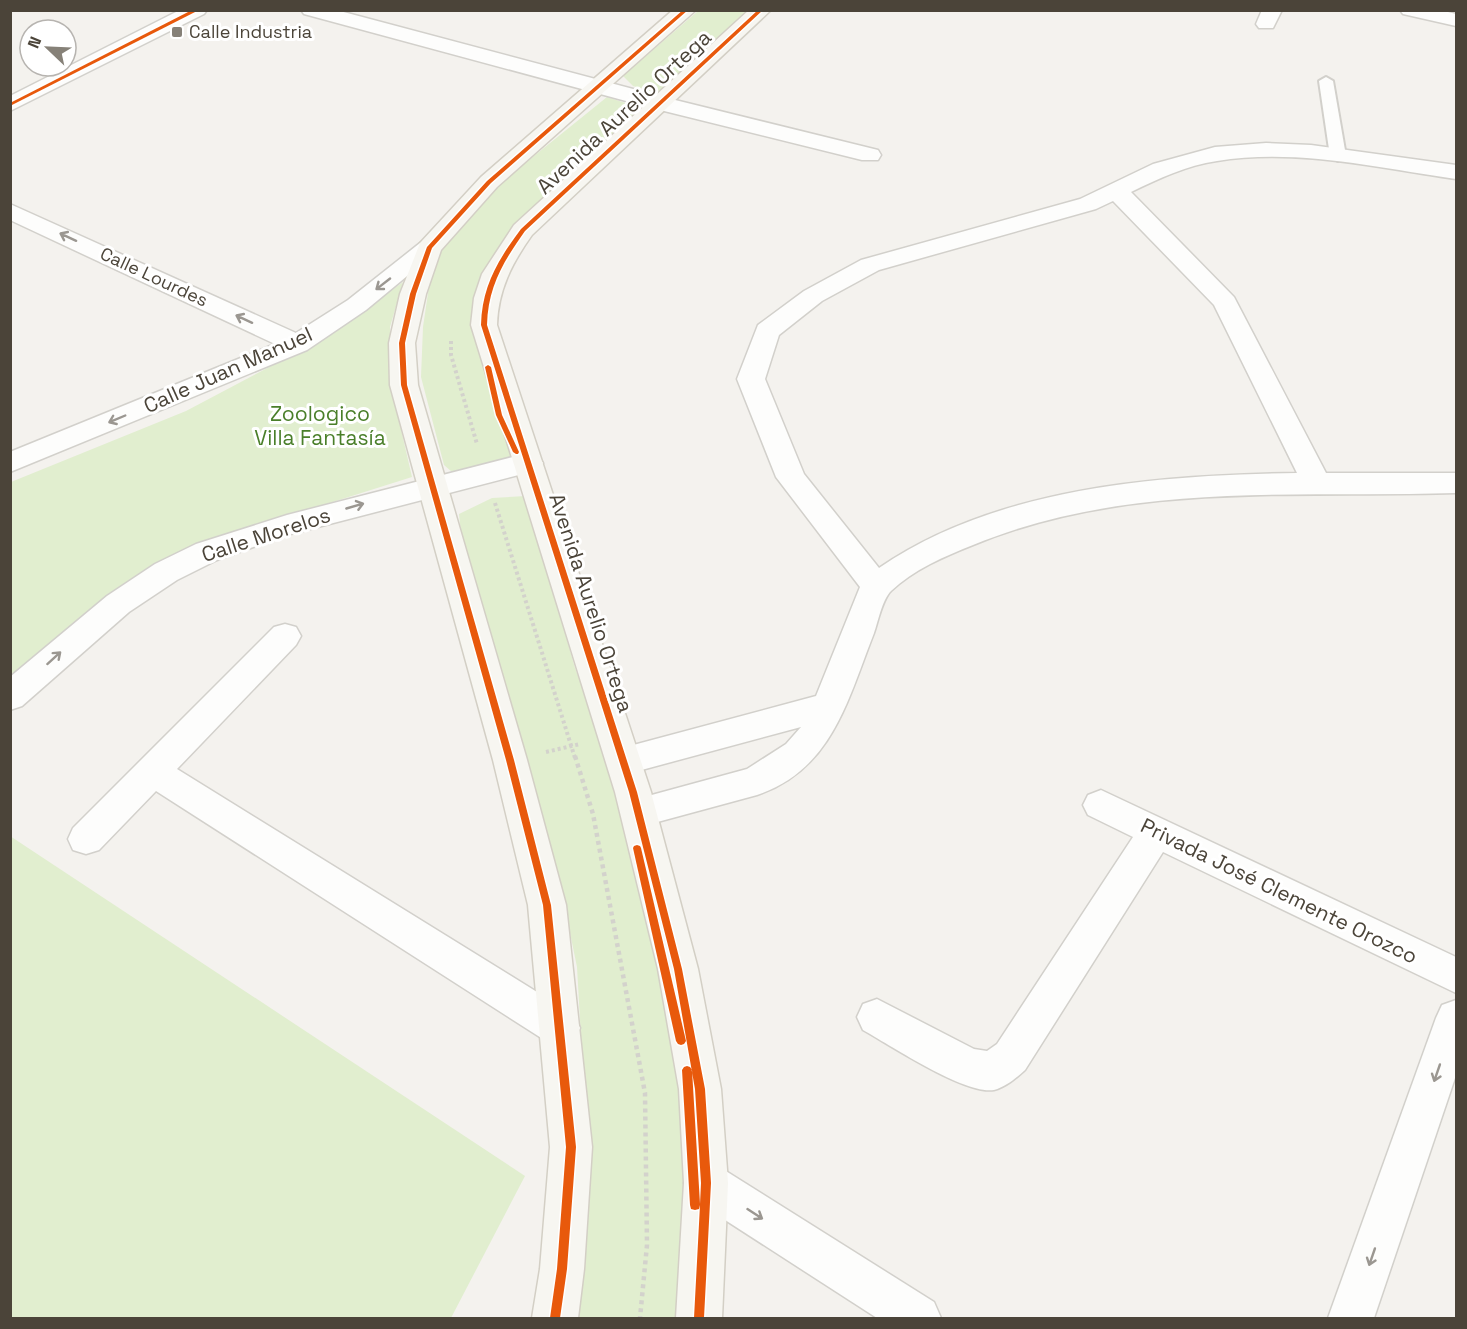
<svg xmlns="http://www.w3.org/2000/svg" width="1467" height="1329" viewBox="0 0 1467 1329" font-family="'Space Grotesk',sans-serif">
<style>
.green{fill:#e1eecf}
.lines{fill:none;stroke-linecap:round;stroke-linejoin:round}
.lane-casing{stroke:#d2d0cb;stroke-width:4}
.street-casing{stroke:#d2d0cb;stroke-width:3}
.secondary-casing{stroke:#d3cfc5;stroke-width:3}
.path-far1{stroke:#d3d2cc;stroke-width:4;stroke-dasharray:3 3;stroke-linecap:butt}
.path{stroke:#d3d2cc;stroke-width:4.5;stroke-dasharray:4 4;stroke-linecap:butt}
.lane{fill:#fdfdfc;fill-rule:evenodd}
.street{fill:#fdfdfc;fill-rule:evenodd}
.secondary{fill:#f7f6f1;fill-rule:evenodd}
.cycleway-casing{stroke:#fff;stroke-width:3}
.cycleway{fill:#e8590c;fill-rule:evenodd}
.oneway{stroke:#9b9791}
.poi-dot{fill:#868178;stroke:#fff;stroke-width:2}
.labels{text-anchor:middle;stroke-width:6;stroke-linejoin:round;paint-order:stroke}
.far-poi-label{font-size:18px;fill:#4b4439;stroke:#fff;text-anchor:start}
.far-street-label{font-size:18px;fill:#4b4439;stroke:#fff}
.street-label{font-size:21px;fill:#4b4439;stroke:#fff}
.park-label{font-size:21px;fill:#4a7f2a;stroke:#fff}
</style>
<rect width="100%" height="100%" fill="#f4f2ee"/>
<!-- green -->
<g class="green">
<path d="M698,11H759L659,94L633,86L623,76Z"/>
<path d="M607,97L650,111L520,231L485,289L523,458L452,472L444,465L421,377L423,327L431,273L447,239L493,189Z"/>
<path d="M403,282L390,327V382L412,477L222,537L140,574L70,626L11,678V482L186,411L330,335Z"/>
<path d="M526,496L575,668L607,753L671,1007L689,1151L687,1318H573L588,1162L577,967L557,870L462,543L459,514L492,498Z"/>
<path d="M10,836L525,1176L451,1318H11Z"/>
</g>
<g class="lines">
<defs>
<path id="lane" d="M1326,77L1333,81L1346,156L1338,161L1330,156L1319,81Z"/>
<g id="street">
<path d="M180,10H207L204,14L10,111V96Z"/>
<path d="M301,10H336L667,98L878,150L881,155L878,160H862L652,108L304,14Z"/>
<path d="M1262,10H1282L1273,28H1259L1256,24Z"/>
<path d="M1400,10H1440L1456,14V26L1403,14Z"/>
<path d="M1266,143L1311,145L1456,165V179C1378,168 1296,148 1217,161C1187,165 1158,179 1131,192L1234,297L1326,473H1456V493C1293,498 1128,481 973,545C945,556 913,570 891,591C882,600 878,622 874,633C848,699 832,770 757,795L639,827L626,822L621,812L626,802L747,769L786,744L801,727L623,775L611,771L606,761L611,751L816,696L860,587L776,477L737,379L758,325L804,291L861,260L1080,199L1153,164L1215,147ZM1113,201L1214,305L1297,473C1158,475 997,487 879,568L804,474L765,379L779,335L822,301L879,270L1096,209Z"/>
<path d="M10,204L296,333L348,300L420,243L429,241L438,243L441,248L366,310L307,350L10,472V452L275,344L10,220Z"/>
<path d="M528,453L538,456L543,463L538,470L287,535L217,560L177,580L129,612L22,706L10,710V677L107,596L155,564L196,544L287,515Z"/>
<path d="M285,624L296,627L301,636L296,645L177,769L574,1015L580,1028L574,1041L560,1046L546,1041L156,791L99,850L86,854L73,850L68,839L73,828L274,627Z"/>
<path d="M1101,790L1456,957V993L1163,852L1025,1070C1016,1078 1006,1087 994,1090C965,1095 890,1045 863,1030L857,1017L863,1004L877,999L974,1049L987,1051L997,1044L1133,837L1088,815L1083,805L1088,795Z"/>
<path d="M1456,1000V1075L1374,1318H1328L1436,1018L1442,1005Z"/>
<path d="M706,1162L721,1168L934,1302L941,1318H877L691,1198L684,1183L691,1168Z"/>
</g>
<g id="secondary">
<path d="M673,10H696L497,187L441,250L426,294L415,343L418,385L527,760L566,905L592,1147L584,1269L578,1318H532L540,1269L550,1147L528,905L493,760L390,385L389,343L400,294L420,243L481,177Z"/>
<path d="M749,10H771L532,235C512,263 498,290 497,325L651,792L698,969L721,1089L728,1183L722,1318H676L684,1183L679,1089L658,969L615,792L471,325L474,298L482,274L514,225Z"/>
</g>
</defs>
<!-- lane casing -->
<use href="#lane" class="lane-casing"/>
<!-- street casing -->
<use href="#street" class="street-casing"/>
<!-- secondary casing -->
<use href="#secondary" class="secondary-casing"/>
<!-- path-far1 -->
<g class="path-far1">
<path d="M451,341V355L477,444"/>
<path d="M495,503L575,758"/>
<path d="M546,752L580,744"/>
</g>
<!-- path -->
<path class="path" d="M575,756L593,814L645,1093L647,1245L640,1318"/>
<!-- lane -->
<use href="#lane" class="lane"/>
<!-- street -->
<use href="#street" class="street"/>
<!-- secondary -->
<use href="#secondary" class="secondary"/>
<defs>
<g id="cycleway">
<path d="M192,10H199L10,106V103Z"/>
<path d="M683,10H688L491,183L432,248L416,294L405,343L407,385L514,760L551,905L576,1147L567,1269L560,1318H550L557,1269L566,1147L543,905L506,760L401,385L399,343L410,294L427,247L487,181Z"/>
<path d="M758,10H763L525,231C503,262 488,287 487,325L637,792L682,969L705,1089L711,1183L704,1318H694L700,1205L699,1209L695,1210L691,1209L690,1205L682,1070L684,1067L687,1066L690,1067L692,1070L700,1204L701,1183L695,1089L674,969L629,792L481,325C482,286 498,260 521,229Z"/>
<path d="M488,365L491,367L502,415L519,452L518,454H516L513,452L496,415L485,367Z"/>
<path d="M637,845L640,846L641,848L686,1041L684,1044L681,1045L678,1044L676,1041L633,848L634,846Z"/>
</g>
</defs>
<!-- cycleway casing -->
<use href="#cycleway" class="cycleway-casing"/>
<!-- cycleway -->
<use href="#cycleway" class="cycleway"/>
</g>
<!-- one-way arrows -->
<defs><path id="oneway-shaft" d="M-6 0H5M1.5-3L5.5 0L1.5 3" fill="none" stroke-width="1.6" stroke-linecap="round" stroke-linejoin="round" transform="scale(1.5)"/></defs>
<g class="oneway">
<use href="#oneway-shaft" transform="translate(68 237) rotate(-155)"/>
<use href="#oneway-shaft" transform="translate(383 284) rotate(142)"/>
<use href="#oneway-shaft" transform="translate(244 319) rotate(-155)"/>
<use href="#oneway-shaft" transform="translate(117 419) rotate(157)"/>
<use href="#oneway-shaft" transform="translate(355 506) rotate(-16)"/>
<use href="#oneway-shaft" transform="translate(54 658) rotate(-42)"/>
<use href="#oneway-shaft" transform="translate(1437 1073) rotate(109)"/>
<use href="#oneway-shaft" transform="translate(755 1214) rotate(33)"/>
<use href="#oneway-shaft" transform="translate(1372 1257) rotate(109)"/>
</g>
<!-- markers -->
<rect class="poi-dot" x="171" y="26" width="12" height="12" rx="3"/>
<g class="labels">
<!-- far-poi labels -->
<g class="far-poi-label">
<text x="189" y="38">Calle Industria</text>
</g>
<!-- far-street labels -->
<g class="far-street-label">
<text transform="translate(154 277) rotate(25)" y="6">Calle Lourdes</text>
</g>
<!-- street labels -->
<g class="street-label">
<text transform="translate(624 112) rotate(-43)" y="7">Avenida Aurelio Ortega</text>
<text transform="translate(228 370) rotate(-24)" y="7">Calle Juan Manuel</text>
<text transform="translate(266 535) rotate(-18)" y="7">Calle Morelos</text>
<text transform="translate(591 603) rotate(72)" y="7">Avenida Aurelio Ortega</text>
<text transform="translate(1279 891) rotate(26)" y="7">Privada José Clemente Orozco</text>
</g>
<!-- park labels -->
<g class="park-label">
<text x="320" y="421">Zoologico<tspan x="320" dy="24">Villa Fantasía</tspan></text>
</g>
</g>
<!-- border -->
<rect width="1467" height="1329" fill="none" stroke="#4b4439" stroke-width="24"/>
<!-- north arrow -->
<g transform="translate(48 48) rotate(293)"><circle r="28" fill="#ffffff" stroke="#b7b4b0" stroke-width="1.5"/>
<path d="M0-4.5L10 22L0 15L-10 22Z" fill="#868178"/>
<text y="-9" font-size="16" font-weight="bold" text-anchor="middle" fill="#4b4439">N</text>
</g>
</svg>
